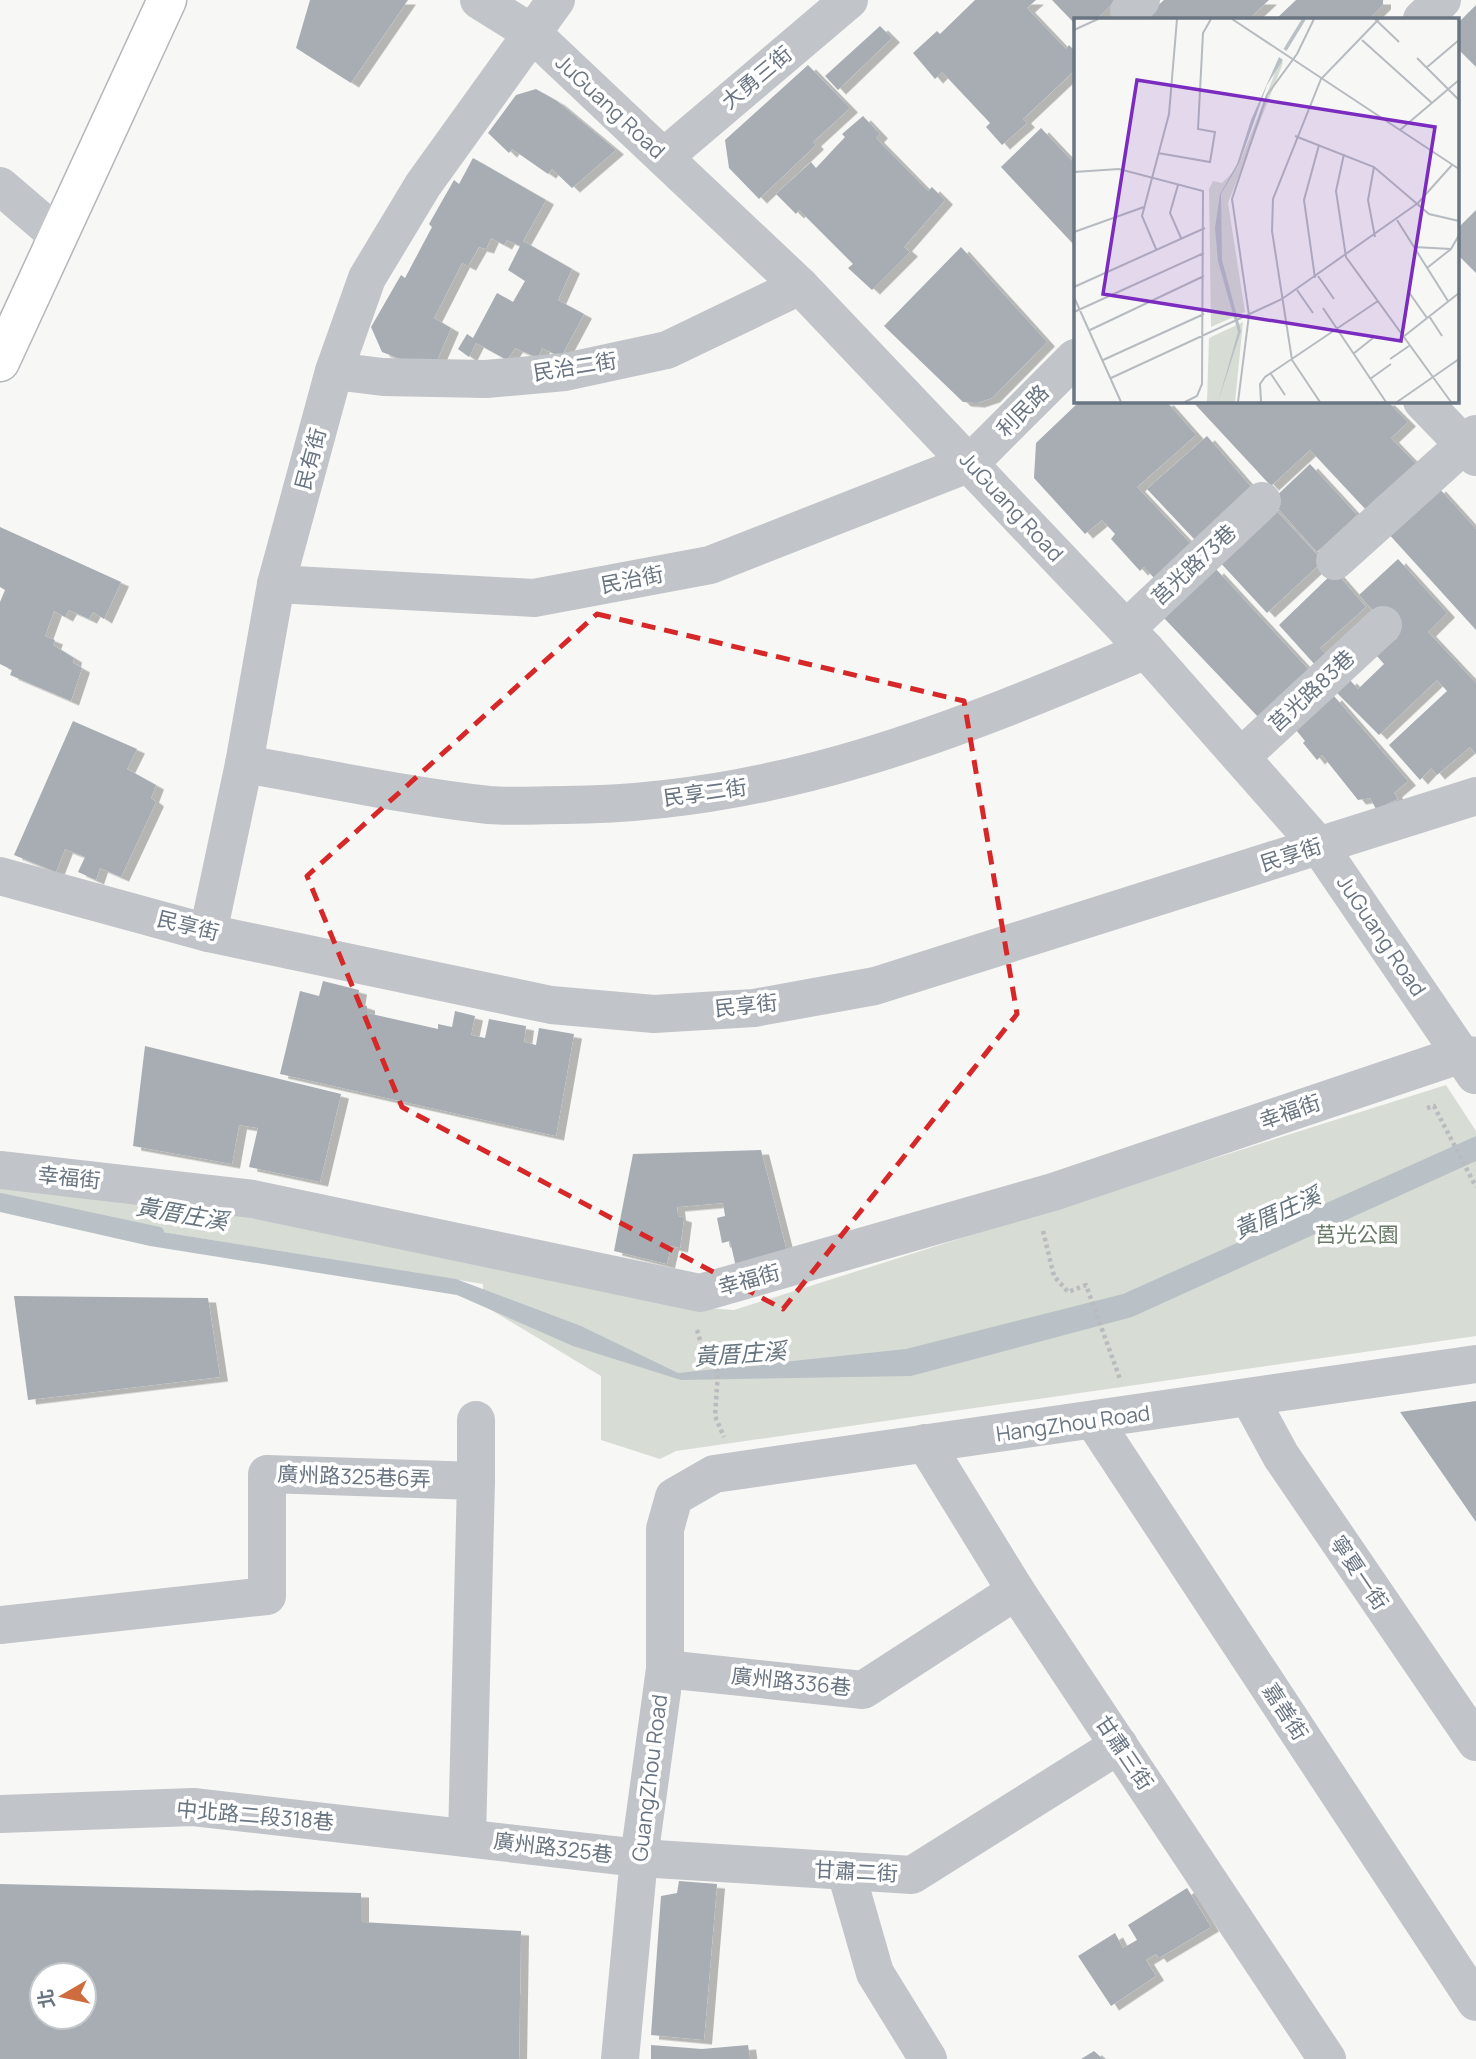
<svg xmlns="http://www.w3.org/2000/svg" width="1476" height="2059" viewBox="0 0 1476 2059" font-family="Manrope,'Noto Sans TC',sans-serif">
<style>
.green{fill:#d7dcd5}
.water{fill:#b9c1c6}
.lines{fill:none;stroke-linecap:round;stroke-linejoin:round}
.stream{stroke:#b9c1c6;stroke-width:10}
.building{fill:#a7adb3;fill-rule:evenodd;filter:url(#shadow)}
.major-casing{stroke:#b3b6ba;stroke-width:41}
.path{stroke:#b9bbbe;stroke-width:4.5;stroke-dasharray:3.5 3.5;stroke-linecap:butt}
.minor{stroke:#c1c4c8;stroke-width:38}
.major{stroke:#fff;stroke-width:38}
.marked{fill:none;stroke:#d62828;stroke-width:5;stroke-dasharray:14 9;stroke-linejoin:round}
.labels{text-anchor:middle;stroke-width:7;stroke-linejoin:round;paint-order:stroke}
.street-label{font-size:21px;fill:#6a7582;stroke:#fff}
.park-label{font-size:21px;fill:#6a7a68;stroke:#fff}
.water-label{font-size:23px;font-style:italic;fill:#66757e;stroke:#fff}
.inset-river{fill:none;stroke:#b9c1c6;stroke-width:3.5}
.inset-road{fill:none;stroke:#b6bbc0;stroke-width:2}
.view{fill:#7b2cbf;fill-opacity:0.15;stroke:#7b2cbf;stroke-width:3.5}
.inset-edge{fill:none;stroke:#6a7582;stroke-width:3.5}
</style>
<defs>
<filter id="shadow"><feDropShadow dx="8" dy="4.5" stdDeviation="0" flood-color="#0004"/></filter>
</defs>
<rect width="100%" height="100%" fill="#f7f7f5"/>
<!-- green -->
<path class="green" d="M1446,1085L1476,1131V1336L676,1451L660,1459L601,1440V1376L483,1305V1284L150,1230L0,1198V1170L253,1199L679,1306L734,1310Z"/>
<!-- water -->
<path class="water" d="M1476,1136V1161L1132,1317L911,1376L681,1380L573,1346L457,1295L150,1246L0,1212V1198L150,1230L456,1279L581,1326L678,1373L906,1349L1123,1294Z"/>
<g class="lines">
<!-- stream -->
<path class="stream" d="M0,1198L159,1232"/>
</g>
<!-- building -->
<g class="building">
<path d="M310,0H408L351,83L296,48Z"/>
<path d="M975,0H1036L1027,8L1066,49L1069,45L1075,51V70L1023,119L1027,123L1002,145L986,127L990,123L942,72L935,79L913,53L937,31L940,34Z"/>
<path d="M1052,0H1116L1097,19H1075V24Z"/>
<path d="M1164,0H1269L1249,19H1143Z"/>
<path d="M1296,0H1383V5L1369,19H1276Z"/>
<path d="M1476,5V67L1457,48V24Z"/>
<path d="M880,26L892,38L838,90L825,76Z"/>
<path d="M808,65L850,108L813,142L816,145L759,199L729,168L725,140Z"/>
<path d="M536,89L557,101L616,150L572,188L552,169L548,174L512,149L509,153L488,133L516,95Z"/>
<path d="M863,116L880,134L876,138L928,191L932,187L945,200L904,247L910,252L872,290L848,268L853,264L799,210L796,214L776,194L811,162L816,168L845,137L842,134Z"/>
<path d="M1041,128L1075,164V246L1001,167Z"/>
<path d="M473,158L546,200L523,241L572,269L558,300L584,314L561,357L542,348L538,358L515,348L507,360L476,343L469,357L458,349L467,334L473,338L497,293L513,302L525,281L508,270L520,246L507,240L504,245L491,238L486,249L479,247L468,266L462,263L434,318L451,328L435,365L419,366L382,352L371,327L401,275L405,278L432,227L429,224L454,180L459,184Z"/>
<path d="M1476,210V273L1457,254V229Z"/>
<path d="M961,247L1047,342L992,398L977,403L963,402L884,326Z"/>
<path d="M1080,401H1151L1154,404L1166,401L1196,435L1137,487L1191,544L1154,578L1144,567L1140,571L1111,539L1115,534L1102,520L1085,534L1034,478L1036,443Z"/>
<path d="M1192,401H1387L1408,422L1391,438L1417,465L1368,512L1310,450L1271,486Z"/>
<path d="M1207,436L1252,488L1195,540L1147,489Z"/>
<path d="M1310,464L1357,515L1317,552L1271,501Z"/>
<path d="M1438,487L1476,529V630L1386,531Z"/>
<path d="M1271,505L1323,561L1267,613L1216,558Z"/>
<path d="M0,527L121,582L104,619L93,612L89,619L69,610L65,617L54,611L45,636L55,640L53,645L74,658L73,663L82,668L71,701L10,675L12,670L0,664V602L5,590L0,587Z"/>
<path d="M1398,559L1447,613L1428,632L1476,683V754L1470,747L1437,775L1431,768L1420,780L1389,745L1447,691L1437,680L1379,735L1335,691L1349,679L1358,689L1384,664L1376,655L1397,638L1359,595Z"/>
<path d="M1216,569L1310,671L1261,720L1163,617Z"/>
<path d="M1335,571L1366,607L1320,648L1328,656L1317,667L1279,625Z"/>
<path d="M1334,696L1408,781L1394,793L1398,799L1376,809L1370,798L1358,800L1322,755L1317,760L1303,743L1305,741L1296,730Z"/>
<path d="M73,721L137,749L127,769L156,785L151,798L156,802L121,877L100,868L96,880L78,872L85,857L65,849L56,872L14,855Z"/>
<path d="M323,981L359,990L357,1003L367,1006V1013L438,1029V1024L452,1027L455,1011L475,1016L471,1035L485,1038L489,1019L526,1026L524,1042L536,1045L539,1028L574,1034L556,1136L280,1074L300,991L319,996Z"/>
<path d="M145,1046L341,1094L320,1182L249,1167L258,1128L239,1125L232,1164L133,1146Z"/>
<path d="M761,1150L787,1252L736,1267L730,1241L722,1243L717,1218L725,1216L723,1203L677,1207L678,1216L684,1218L680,1248L671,1246L667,1264L614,1251L633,1154Z"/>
<path d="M14,1296L208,1298L220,1377L28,1400Z"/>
<path d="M1476,1401V1522L1400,1412Z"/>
<path d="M679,1881L717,1884L704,2040L651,2035L661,1896L677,1893Z"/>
<path d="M0,1884L361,1893V1922L521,1931L519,2059H0ZM42,1975H84V2017H42Z"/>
<path d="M1187,1888L1211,1927L1159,1958L1156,1954L1146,1960L1156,1976L1111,2006L1078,1956L1115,1933L1123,1948L1137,1940L1128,1925Z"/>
<path d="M651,2045L702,2049L748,2045L750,2059H651Z"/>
<path d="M1094,2051L1103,2059H1081Z"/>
</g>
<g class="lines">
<defs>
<path id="major" d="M0,362L167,0"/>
</defs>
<!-- major casing -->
<use href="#major" class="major-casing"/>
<!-- path -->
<g class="path">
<path d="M1427,1108L1434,1106L1476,1187"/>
<path d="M1043,1231L1054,1276L1068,1292L1086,1285L1120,1379"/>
<path d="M697,1330L706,1360L714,1359L718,1372L715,1416L724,1437"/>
</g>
<!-- minor -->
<g class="minor">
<path d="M479,0L532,33L800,286L1146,650L1319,846L1475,1075"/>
<path d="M1129,11L1141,0"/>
<path d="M1422,19L1442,0"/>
<path d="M664,157L849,0"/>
<path d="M0,186L56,234"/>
<path d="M334,371L383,377L486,379L565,372L667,350L800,286"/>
<path d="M1422,401L1476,457"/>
<path d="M1335,561L1476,434"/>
<path d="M276,584L534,598L710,565L970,463L1075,358"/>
<path d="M1126,629L1262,501"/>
<path d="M1241,757L1383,625"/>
<path d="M244,764C325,778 407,796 489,805C513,807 539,805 563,805C776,804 953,732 1146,650"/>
<path d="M0,876L208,933L551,1005L654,1014L754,1008L875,986L1476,796"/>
<path d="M208,933L244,764L276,584L334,371L367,278L423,185L556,0"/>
<path d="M0,1170L253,1199L700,1293L1053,1192L1462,1054L1476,1056"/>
<path d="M1250,1399L1281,1456L1476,1742"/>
<path d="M1094,1421L1476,2002"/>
<path d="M925,1443L1016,1591L1327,2059"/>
<path d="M476,1481V1420"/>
<path d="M0,1625L267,1596V1474L476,1481L467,1838"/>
<path d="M665,1669L863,1690L1016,1591"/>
<path d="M0,1814L193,1807L639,1858L912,1875L1119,1745"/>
<path d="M846,1872L875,1973L928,2059"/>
<path d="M620,2059L639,1858L665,1669V1529L674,1497L714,1474L1476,1364"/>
</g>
<!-- major -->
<use href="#major" class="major"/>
</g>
<!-- marked area -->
<path class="marked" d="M597,614L964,701L1017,1014L783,1309L402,1107L307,876Z"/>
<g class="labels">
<!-- street labels -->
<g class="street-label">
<text transform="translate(757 78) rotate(-40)" y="7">大勇三街</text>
<text transform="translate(610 107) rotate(43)" y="7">JuGuang Road</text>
<text transform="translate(575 367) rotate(-9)" y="7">民治二街</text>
<text transform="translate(1023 411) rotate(-45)" y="7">利民路</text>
<text transform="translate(311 459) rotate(-75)" y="7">民有街</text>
<text transform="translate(1011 507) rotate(47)" y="7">JuGuang Road</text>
<text transform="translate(1194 565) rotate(-43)" y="7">莒光路73巷</text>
<text transform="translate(632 580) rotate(-11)" y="7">民治街</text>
<text transform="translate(1312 691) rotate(-43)" y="7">莒光路83巷</text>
<text transform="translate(705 793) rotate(-8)" y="7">民享二街</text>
<text transform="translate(1291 855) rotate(-18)" y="7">民享街</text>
<text transform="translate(188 926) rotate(14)" y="7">民享街</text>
<text transform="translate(1381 936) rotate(56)" y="7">JuGuang Road</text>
<text transform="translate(746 1006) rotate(-6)" y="7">民享街</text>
<text transform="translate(1290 1112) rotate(-19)" y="7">幸福街</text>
<text transform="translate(69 1178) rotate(6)" y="7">幸福街</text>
<text transform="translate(749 1280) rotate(-15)" y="7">幸福街</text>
<text transform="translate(1073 1424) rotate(-8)" y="7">HangZhou Road</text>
<text transform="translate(354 1477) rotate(2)" y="7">廣州路325巷6弄</text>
<text transform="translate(1359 1573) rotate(56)" y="7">寧夏一街</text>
<text transform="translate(791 1682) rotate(6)" y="7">廣州路336巷</text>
<text transform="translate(1285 1712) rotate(57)" y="7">嘉善街</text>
<text transform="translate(1124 1753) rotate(56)" y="7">甘肅三街</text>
<text transform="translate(650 1778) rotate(-83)" y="7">GuangZhou Road</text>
<text transform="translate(255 1816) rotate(5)" y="7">中北路二段318巷</text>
<text transform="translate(553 1848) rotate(7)" y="7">廣州路325巷</text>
<text transform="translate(856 1872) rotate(3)" y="7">甘肅二街</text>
</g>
<!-- park labels -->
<g class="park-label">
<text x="1357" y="1242">莒光公園</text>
</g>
<!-- water labels -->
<g class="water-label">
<text transform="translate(1277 1213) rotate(-24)" y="8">黃厝庄溪</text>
<text transform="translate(182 1214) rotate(10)" y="8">黃厝庄溪</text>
<text transform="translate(740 1354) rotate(-4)" y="8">黃厝庄溪</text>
</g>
</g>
<!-- overview -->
<g transform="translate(1074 18)">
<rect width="385" height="385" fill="#f7f7f5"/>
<path d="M206,42L209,45L154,185L171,294L137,309L135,171L139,163L148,165L164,149ZM169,304L161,384H133L135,320Z" fill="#d7dcd5"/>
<path d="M205,39L209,42L193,67L165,146L147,176L148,242L167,313L144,384L164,314L144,243L141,210L146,176L163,146L177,102Z" fill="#b9c1c6"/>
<path class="inset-river" d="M211,32L230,1"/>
<path class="inset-road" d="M158,1L385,151M301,1L325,24M0,12L24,1M288,22L358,85M343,40L385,82M352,50L385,22M326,112L385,62M221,118L300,149L355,196L385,203M84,135L136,144L141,114L124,111L129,15L137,1M270,136L262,173L272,239L377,384M300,149L294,182L301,219M0,154L45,151L129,173L128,366L123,378L111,384M104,167L96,195L107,220M323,202L374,283M0,214L70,189M340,229L377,231M82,231L68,198L95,96L103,1M353,250L377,231L385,217M244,258L260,281M241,260L230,182L245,127M0,269L131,210M223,272L239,295M334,273L353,300M0,279L47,384M249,290L312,384M0,294L130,235M355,298L368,318M16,312L130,258M329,319L385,275M279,336L299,320M316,341L335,328M29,342L130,296M197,356L211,377M37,360L208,281L344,185L378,147M296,361L317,346M164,384L175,297L158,181L193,77L223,36L240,1M187,384L186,366L191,359L304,283M246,384L218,342L198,213L199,181L247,61L305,1M323,384L385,341"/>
<path class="view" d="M63,62L361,109L327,323L29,276Z"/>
<rect width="385" height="385" class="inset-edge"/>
</g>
<!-- north arrow -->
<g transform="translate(63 1996) rotate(261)"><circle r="33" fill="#ffffff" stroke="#c3c8cd" stroke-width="2"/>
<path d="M0-5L12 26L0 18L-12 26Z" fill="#cf6c3d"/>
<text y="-10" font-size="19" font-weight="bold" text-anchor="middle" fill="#6a7582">北</text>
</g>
</svg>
